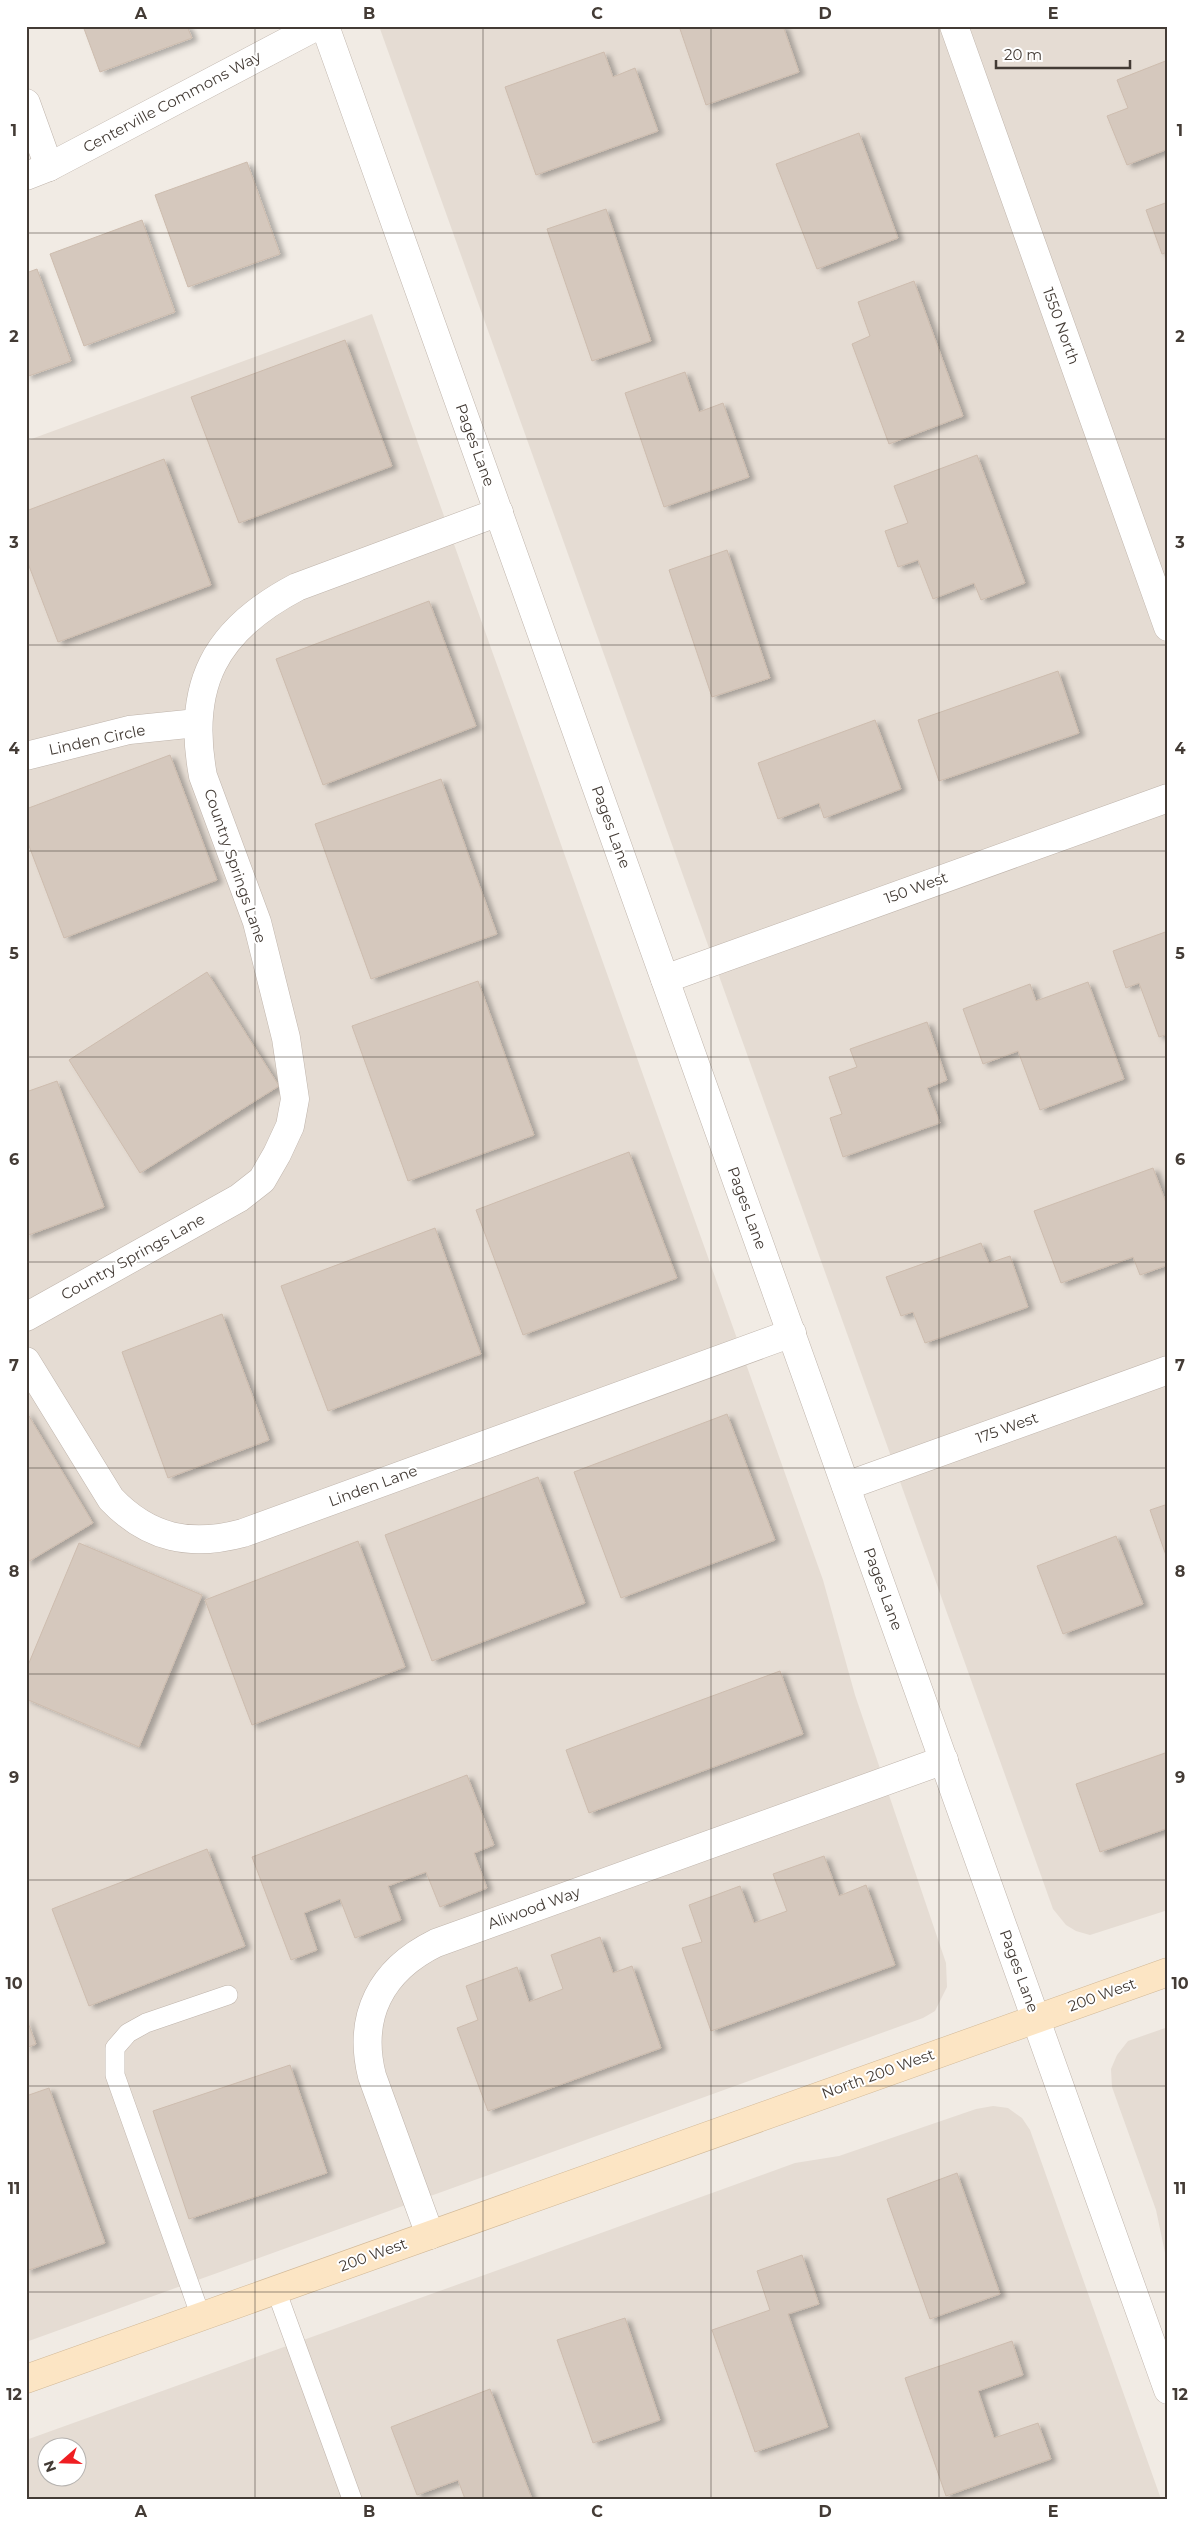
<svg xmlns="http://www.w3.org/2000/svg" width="1194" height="2525" viewBox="0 0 1194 2525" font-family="Montserrat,sans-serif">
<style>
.residential{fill:#e5dcd3;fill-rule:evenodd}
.building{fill:#d5c8bd;stroke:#cdbcae;filter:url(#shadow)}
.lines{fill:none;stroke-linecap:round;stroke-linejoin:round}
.service-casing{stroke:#bfb4ab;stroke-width:20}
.minor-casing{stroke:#bfb4ab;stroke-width:29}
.tertiary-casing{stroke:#bfb4ab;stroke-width:29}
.secondary-casing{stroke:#d2b998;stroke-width:29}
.service{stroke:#fff;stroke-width:19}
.minor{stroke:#fff;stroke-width:28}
.tertiary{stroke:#fff;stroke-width:28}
.secondary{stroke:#fce5c4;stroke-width:28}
.grid{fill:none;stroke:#433b35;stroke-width:1;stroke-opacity:0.55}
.labels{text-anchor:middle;stroke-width:4;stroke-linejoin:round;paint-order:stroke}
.street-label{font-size:15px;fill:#433b35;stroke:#fff}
.neatline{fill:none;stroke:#433b35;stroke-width:2}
.grid-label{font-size:16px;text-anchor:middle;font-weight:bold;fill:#433b35}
</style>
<defs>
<filter id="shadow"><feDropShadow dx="5.5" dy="3" stdDeviation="2.5" flood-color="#0004"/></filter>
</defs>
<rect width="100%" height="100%" fill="#f1ebe4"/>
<!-- residential -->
<g class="residential">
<path d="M379,26H1168V1910L1090,1935L1076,1931L1066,1925L1053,1909Z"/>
<path d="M372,314L823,1580L855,1695L946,1963L947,1987L935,2011L923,2018L26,2342V441Z"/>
<path d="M1168,2027V2267L1156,2210L1112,2087L1111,2069L1117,2055L1128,2041Z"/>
<path d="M993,2106L1008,2108L1022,2118L1030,2130L1161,2499H26V2440L795,2163L839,2156L976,2109ZM48,2448H78V2478H48Z"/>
</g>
<!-- building -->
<g class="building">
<path d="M83,26H187L192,38L100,72Z"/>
<path d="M679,26H783L799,72L706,105Z"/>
<path d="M604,52L613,77L635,68L658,131L536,175L505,87Z"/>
<path d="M1168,60V149L1127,165L1107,116L1128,108L1117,80Z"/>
<path d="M859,133L898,238L817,269L776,164Z"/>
<path d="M247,162L280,254L188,287L155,195Z"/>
<path d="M1168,202V252L1162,254L1146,210Z"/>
<path d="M606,209L651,341L592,361L547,229Z"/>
<path d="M142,220L175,312L84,346L50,254Z"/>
<path d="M37,269L71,361L26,377V273Z"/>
<path d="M914,281L963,416L889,444L852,344L870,336L858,302Z"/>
<path d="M345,340L392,466L239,523L191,397Z"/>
<path d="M685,372L699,412L723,403L749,477L664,507L625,393Z"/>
<path d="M977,455L1025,583L981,600L974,583L933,599L918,560L898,567L885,531L908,523L894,486Z"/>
<path d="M164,459L211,585L58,642L26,558V511Z"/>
<path d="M727,550L770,678L712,697L669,570Z"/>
<path d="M429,601L476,726L323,785L276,659Z"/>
<path d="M1058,671L1079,733L939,781L918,720Z"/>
<path d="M875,720L901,789L824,818L819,803L778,819L758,763Z"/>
<path d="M170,755L217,880L64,938L26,838V809Z"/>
<path d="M441,779L497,934L371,979L315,824Z"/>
<path d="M1168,931V1034L1159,1037L1139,983L1126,988L1113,951Z"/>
<path d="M207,972L279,1086L140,1173L69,1060Z"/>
<path d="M478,981L534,1135L408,1181L352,1026Z"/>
<path d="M1088,982L1124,1079L1040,1110L1018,1051L983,1064L963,1009L1030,984L1036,1001Z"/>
<path d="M927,1022L947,1080L927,1088L940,1123L843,1157L830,1118L842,1114L829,1077L857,1067L850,1049Z"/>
<path d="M57,1081L104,1207L26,1236V1092Z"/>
<path d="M629,1152L677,1278L523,1335L476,1210Z"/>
<path d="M1153,1168L1168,1208V1265L1140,1275L1133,1257L1061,1283L1034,1211Z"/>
<path d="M435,1228L481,1354L328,1411L281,1286Z"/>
<path d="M981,1243L989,1263L1010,1256L1028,1307L925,1343L913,1312L901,1316L886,1277Z"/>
<path d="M222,1314L269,1440L168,1478L122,1352Z"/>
<path d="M26,1411L93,1523L26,1563Z"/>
<path d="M727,1414L775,1540L621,1598L574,1472Z"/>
<path d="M538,1477L585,1603L432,1661L385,1535Z"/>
<path d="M1168,1504V1561L1150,1510Z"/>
<path d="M1116,1536L1143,1604L1063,1634L1037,1566Z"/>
<path d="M358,1541L405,1667L252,1725L205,1600Z"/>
<path d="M79,1543L202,1595L139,1747L26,1699V1670Z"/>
<path d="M780,1671L803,1734L589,1813L566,1750Z"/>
<path d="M1168,1752V1828L1100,1852L1076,1784Z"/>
<path d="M467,1775L494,1845L474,1853L487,1888L440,1907L426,1872L388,1886L401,1920L355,1938L340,1899L304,1913L317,1950L291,1960L252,1857Z"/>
<path d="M207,1849L245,1946L89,2006L52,1909Z"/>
<path d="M824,1856L839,1896L866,1885L895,1965L711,2031L682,1948L702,1942L689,1905L740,1886L754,1923L787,1911L773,1874Z"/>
<path d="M600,1937L613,1973L632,1966L661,2048L488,2111L457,2028L478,2020L466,1986L517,1967L529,2002L563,1989L551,1955Z"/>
<path d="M26,2017L36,2044L26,2048Z"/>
<path d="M290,2065L327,2173L189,2219L153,2111Z"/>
<path d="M49,2088L105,2243L26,2271V2096Z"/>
<path d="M957,2173L1000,2294L930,2319L887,2199Z"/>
<path d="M802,2255L819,2304L788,2314L828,2427L755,2452L712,2330L770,2310L757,2271Z"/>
<path d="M625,2318L660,2420L593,2443L557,2340Z"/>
<path d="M1012,2341L1023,2375L978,2391L994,2438L1038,2423L1051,2459L946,2496L905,2378Z"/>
<path d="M490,2389L532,2499H465L458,2480L417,2495L391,2427Z"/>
</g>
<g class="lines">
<defs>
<g id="service">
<path d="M276,2290L352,2499"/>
<path d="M201,2317L115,2075V2048L128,2033L146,2023L228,1995"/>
</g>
<g id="minor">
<path d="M954,26L1168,627"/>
<path d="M26,103L49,167"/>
<path d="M26,176L49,167L317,26"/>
<path d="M26,756L129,730L197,723"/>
<path d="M665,979L1168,798"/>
<path d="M26,1317L239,1198L262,1180L277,1154L290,1126L295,1099L286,1038L257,922L203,776C186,685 215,630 297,587L499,512"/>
<path d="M26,1361L111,1499C149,1539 191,1547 243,1533L792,1333"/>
<path d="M846,1486L1168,1370"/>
<path d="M430,2235L372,2076C357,2016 381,1970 436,1943L944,1760"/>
</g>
<path id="tertiary" d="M325,26L1168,2390"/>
<path id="secondary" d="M26,2379L1168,1972"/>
</defs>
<!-- service casing -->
<use href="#service" class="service-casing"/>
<!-- minor casing -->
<use href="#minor" class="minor-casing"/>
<!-- tertiary casing -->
<use href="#tertiary" class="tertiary-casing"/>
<!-- secondary casing -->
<use href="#secondary" class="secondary-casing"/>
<!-- service -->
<use href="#service" class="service"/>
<!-- minor -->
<use href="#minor" class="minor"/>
<!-- tertiary -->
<use href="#tertiary" class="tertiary"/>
<!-- secondary -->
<use href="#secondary" class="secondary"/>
</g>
<!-- grid -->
<path class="grid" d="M255,26V2499M483,26V2499M711,26V2499M939,26V2499M26,233H1168M26,439H1168M26,645H1168M26,851H1168M26,1057H1168M26,1262H1168M26,1468H1168M26,1674H1168M26,1880H1168M26,2086H1168M26,2292H1168"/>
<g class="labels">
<!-- street labels -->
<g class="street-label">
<text transform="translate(172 102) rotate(-28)" y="5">Centerville Commons Way</text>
<text transform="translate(1061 326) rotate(70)" y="5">1550 North</text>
<text transform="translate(475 445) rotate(70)" y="5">Pages Lane</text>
<text transform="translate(97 740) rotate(-12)" y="5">Linden Circle</text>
<text transform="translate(611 827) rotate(70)" y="5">Pages Lane</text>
<text transform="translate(235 866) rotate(71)" y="5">Country Springs Lane</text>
<text transform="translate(916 888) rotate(-20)" y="5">150 West</text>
<text transform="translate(747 1208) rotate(70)" y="5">Pages Lane</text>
<text transform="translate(133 1257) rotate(-29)" y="5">Country Springs Lane</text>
<text transform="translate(1007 1428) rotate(-20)" y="5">175 West</text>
<text transform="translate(373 1486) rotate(-20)" y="5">Linden Lane</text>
<text transform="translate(883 1589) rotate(70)" y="5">Pages Lane</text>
<text transform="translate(534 1908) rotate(-20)" y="5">Aliwood Way</text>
<text transform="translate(1019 1971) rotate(70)" y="5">Pages Lane</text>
<text transform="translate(1102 1995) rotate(-20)" y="5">200 West</text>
<text transform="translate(878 2074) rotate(-20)" y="5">North 200 West</text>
<text transform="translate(373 2255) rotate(-20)" y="5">200 West</text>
</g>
</g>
<!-- border -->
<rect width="1194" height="2525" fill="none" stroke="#ffffff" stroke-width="55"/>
<!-- north arrow -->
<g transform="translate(62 2462) rotate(250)"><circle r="24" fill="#ffffff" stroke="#b4b1ae"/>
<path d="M0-4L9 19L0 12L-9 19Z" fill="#ef1e22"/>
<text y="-8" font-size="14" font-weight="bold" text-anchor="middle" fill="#433b35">N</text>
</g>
<!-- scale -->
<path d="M996 60v8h134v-8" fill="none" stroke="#433b35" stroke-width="2.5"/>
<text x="1004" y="60" font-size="15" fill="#433b35" stroke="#ffffff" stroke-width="4" paint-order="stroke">20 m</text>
<rect x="28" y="28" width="1138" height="2470" class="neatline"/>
<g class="grid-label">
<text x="141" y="19">A</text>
<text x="369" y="19">B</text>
<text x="597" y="19">C</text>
<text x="825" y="19">D</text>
<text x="1053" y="19">E</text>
<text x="14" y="136">1</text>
<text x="1180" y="136">1</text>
<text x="14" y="342">2</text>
<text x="1180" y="342">2</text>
<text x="14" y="548">3</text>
<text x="1180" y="548">3</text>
<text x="14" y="754">4</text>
<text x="1180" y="754">4</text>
<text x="14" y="959">5</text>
<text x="1180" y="959">5</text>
<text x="14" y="1165">6</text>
<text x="1180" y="1165">6</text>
<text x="14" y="1371">7</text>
<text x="1180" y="1371">7</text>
<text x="14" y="1577">8</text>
<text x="1180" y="1577">8</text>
<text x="14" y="1783">9</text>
<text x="1180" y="1783">9</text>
<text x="14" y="1989">10</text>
<text x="1180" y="1989">10</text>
<text x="14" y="2194">11</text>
<text x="1180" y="2194">11</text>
<text x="14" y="2400">12</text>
<text x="1180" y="2400">12</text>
<text x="141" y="2517">A</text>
<text x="369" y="2517">B</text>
<text x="597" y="2517">C</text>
<text x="825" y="2517">D</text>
<text x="1053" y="2517">E</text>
</g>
</svg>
